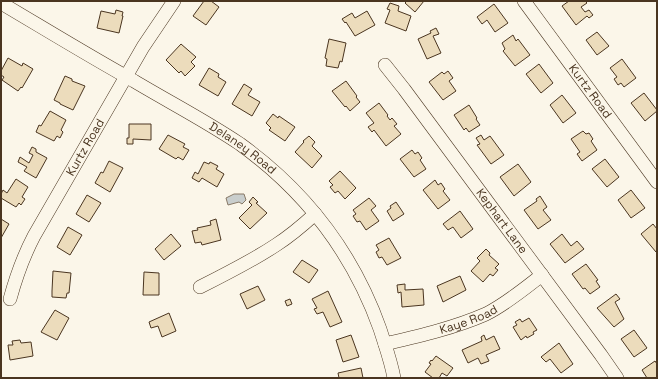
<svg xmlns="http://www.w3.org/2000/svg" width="658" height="379" viewBox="0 0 658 379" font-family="'Space Grotesk',sans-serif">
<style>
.water{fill:#c9cecd;stroke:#887966}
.building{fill:#ecdcbc;stroke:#4a3520}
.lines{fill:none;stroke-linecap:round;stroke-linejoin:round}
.minor-casing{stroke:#4a3520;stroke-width:14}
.minor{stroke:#fbf6e9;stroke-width:13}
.labels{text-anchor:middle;stroke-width:3;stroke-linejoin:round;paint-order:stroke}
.street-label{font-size:12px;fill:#4a3520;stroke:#fbf6e9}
</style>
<rect width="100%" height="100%" fill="#fbf6e9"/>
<!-- water -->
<path class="water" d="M234,194H244L246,200L242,204L239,202L228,205L226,198Z"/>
<!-- building -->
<g class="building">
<path d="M204,1H211L219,7L206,25L193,16Z"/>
<path d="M407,1H424L415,12L405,3Z"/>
<path d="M569,1H585L587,3L581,7L585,12L589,10L593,15L589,18L587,16L576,25L562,6Z"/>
<path d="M390,3L399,6L398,11L411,16L406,31L385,23L390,10L387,9Z"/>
<path d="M494,4L508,23L495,32L487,20L482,24L477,17Z"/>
<path d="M116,10L123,12L122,16H123L119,33L97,28L101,11L115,14Z"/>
<path d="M367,11L375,25L355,36L346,22L345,23L342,19L352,13L355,18Z"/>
<path d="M436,28L439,34L433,36L441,53L427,59L418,39L431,33L430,31Z"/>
<path d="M597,32L609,46L597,55L586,40Z"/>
<path d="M513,35L516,41L518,39L530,55L515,66L503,51L505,49L502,43Z"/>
<path d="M329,39L346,43L342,62L340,61L338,68L326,66L327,59L325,58Z"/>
<path d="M181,44L196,57L191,62L195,66L185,76L181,71L179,73L166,60Z"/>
<path d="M8,58L22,66L23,63L33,69L22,88L21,87L18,91L2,80L4,77L1,75V71Z"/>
<path d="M622,59L636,78L624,87L621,83L618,85L614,79L617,77L610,68Z"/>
<path d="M539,64L553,83L541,93L526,74Z"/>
<path d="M209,68L219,74L218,77L226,82L218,96L199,85Z"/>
<path d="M448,71L453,78L449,81L456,91L443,100L429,82L442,72L444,74Z"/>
<path d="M65,76L72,79V81L85,86L73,110L60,104V103L54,100Z"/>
<path d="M346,81L357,96L356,97L360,102L350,111L346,106L345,107L332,91Z"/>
<path d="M244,84L252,89L248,95L260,102L252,116L232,104Z"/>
<path d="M644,93L657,110V111L645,121L631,103Z"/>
<path d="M562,95L576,113L563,123L550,105Z"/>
<path d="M379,103L388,115L387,116L390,120L392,118L397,124L394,126L401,134L386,146L374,130L372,132L368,127L374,123L366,113Z"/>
<path d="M469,105L477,118L476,119L480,125L469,132L466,128L464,130L454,115Z"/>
<path d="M50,111L66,120L61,130L63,132L60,138L57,136L54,141L36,132L39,125L41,126Z"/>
<path d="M273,114L278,118L279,116L295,127L285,141L269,130L271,128L266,123Z"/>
<path d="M129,124H151V140L133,139V144H127V138H129Z"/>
<path d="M583,131L586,134L589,133L593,139L591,141L597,150L582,161L577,154L580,152L571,139Z"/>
<path d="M168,135L185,144L183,147L189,150L183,160L178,157L176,159L159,149Z"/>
<path d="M481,135L484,140L490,136L504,155L491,164L477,145L480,144L476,138Z"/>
<path d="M309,136L315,142L312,146L322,156L312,168L295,152L304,142L303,141Z"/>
<path d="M32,147L36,149V152L47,158L36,178L24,171L27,167L18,162L20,157L29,163L33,155L29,153Z"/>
<path d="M412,150L415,154L418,152L422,158L420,160L426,169L414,177L400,159Z"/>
<path d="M605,159L619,177L607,187L592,169Z"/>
<path d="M109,161L123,168L110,192L95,183L101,172L103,173Z"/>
<path d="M204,162L209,164L210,162L218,166L216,169L224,174L217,187L202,178L199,182L192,178L195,172L198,174Z"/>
<path d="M518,164L531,182L514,196L500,177Z"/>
<path d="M340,171L356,188L345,199L338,191L335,193L330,187L333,185L329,181Z"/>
<path d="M16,179L28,187L22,197L25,199L21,205L19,203L16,207L1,198V194L3,190L7,193Z"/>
<path d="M435,180L438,185L441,183L445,189L443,191L450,200L438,209L423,190Z"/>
<path d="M631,190L645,208L631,218L618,200Z"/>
<path d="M87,195L101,203L89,222L76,214Z"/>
<path d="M540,196L547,207L543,210L551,220L538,229L524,210L537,201L536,199Z"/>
<path d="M253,197L258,202L256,203L267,213L250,229L239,218L252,205L249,202Z"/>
<path d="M369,198L376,206L371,210L379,221L366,230L360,221L357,222L353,216L356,214L353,210Z"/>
<path d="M396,202L404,214L393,221L387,211L391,208L390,206Z"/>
<path d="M460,211L473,229L461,238L453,227L448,230L443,224Z"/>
<path d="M1,219L9,224L1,238Z"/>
<path d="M216,219L221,240L202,245L201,242L195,243L192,231L198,230L197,228L211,225L210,221Z"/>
<path d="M653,224L657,229V250L656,252L641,234Z"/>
<path d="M68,227L82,235L70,255L57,247Z"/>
<path d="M171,234L181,246L164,260L155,249Z"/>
<path d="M562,234L571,246L577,241L584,249L565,263L550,244Z"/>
<path d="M389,238L401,258L387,265L382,257L379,258L376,252L379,250L376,245Z"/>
<path d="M486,249L490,253L489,255L499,264L495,268L498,270L493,276L490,274L483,282L471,271L480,261L477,258Z"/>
<path d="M302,260L318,270L309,283L293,272Z"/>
<path d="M586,264L598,280L596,281L600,287L590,294L585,288L583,289L572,274Z"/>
<path d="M53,271L71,273L69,293H67L66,298L52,297V291Z"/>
<path d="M144,272L159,273V295H143Z"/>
<path d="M460,276L466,290L443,302L437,286Z"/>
<path d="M405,284V290L423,289L424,305L402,307L401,292L398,293L397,285Z"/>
<path d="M258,286L265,300L247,309L240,294Z"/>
<path d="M328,291L342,322L330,327L323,312L317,314L314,309L317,308L312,299Z"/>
<path d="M616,294L620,299L615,302L624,319L614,327L597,308Z"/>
<path d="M290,299L292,304L287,306L285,301Z"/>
<path d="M55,310L69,318L57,340L41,332Z"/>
<path d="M169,313L176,331L162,337L158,326L151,328L149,322Z"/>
<path d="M529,318L537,330L533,332L534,334L527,338L526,336L521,340L513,327L517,325L515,322L520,319L522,322Z"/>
<path d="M634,330L647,348L634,357L621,339Z"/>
<path d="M351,335L359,357L343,362L336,340Z"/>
<path d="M484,335L486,340L494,336L500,349L486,355L489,361L481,364L478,358L468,363L462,350L482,341L481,337Z"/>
<path d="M20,340L21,343L31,342L33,356L10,360L8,345H13L12,341Z"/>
<path d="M559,343L573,364L561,373L550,359L546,362L541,357Z"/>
<path d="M436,356L453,368L447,376L442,373L439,378H433L425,372L431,364L429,363L431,360L432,361Z"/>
<path d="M655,361L657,364V378H647L642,370Z"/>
<path d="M361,368L363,378H339L338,373Z"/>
</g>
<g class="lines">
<defs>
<g id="minor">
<path id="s1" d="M524,1L657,182"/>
<path id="s2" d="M1,3C45,29 89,56 134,81C169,102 206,121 240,144C305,191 353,253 380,329C385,345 391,361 394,378"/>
<path id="s3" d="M385,65L404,89L601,355L617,378"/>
<path d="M200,287C226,274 252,261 276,245C290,236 303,225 315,214"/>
<path id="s4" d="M10,299C16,277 23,257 34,236L143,47L174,1"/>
<path id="s5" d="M385,344C419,336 454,328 486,314C506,304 524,289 542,275"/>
</g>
</defs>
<!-- minor casing -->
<use href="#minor" class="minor-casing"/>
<!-- minor -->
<use href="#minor" class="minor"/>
</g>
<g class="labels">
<!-- street labels -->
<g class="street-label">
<text dy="4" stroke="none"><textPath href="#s1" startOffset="112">Kurtz Road</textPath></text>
<text dy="4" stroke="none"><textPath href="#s4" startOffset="170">Kurtz Road</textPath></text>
<text dy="4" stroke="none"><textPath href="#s2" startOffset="282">Delaney Road</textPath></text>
<text dy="4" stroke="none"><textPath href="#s3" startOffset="195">Kephart Lane</textPath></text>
<text dy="4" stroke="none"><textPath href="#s5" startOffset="87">Kaye Road</textPath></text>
</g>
</g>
<!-- border -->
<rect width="658" height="379" fill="none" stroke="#4a3520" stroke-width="4"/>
</svg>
